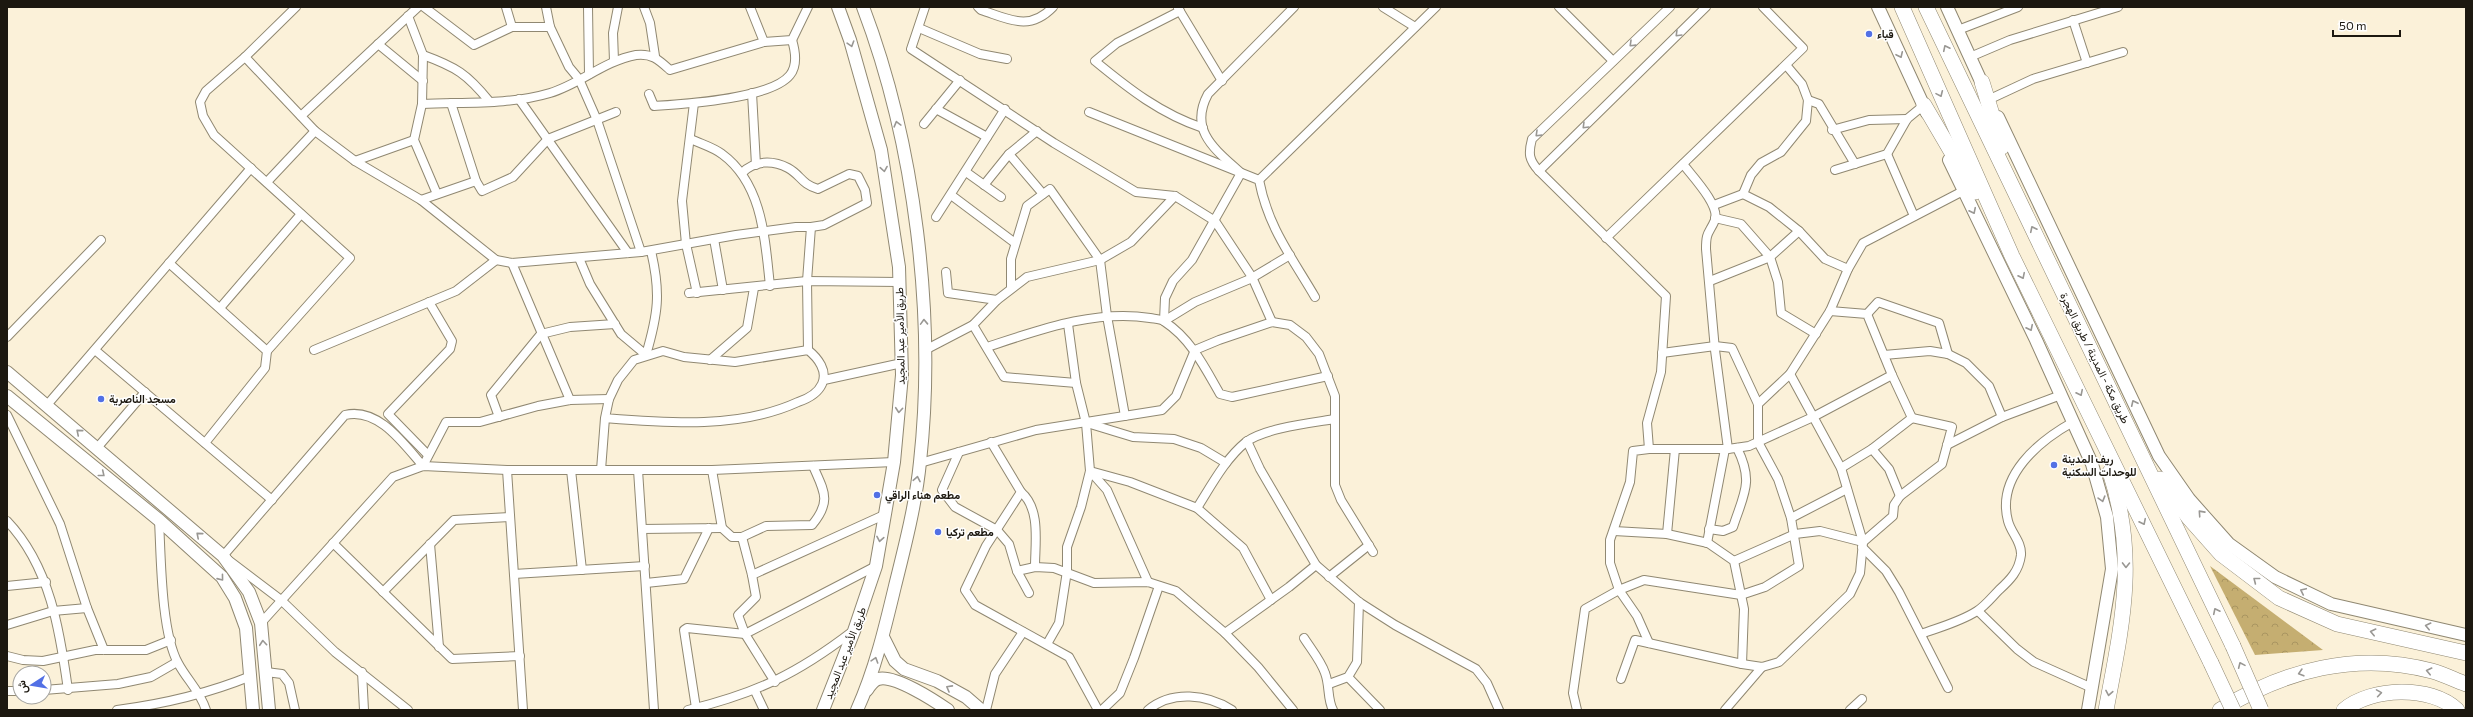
<svg xmlns="http://www.w3.org/2000/svg" width="2473" height="717" viewBox="0 0 2473 717" font-family="Commissioner,Vazirmatn,sans-serif">
<style>
.forest{fill:url(#forest-crowns)}
.lines{fill:none;stroke-linecap:round;stroke-linejoin:round}
.minor-casing{stroke:#908872;stroke-width:10}
.secondary-casing{stroke:#908872;stroke-width:14}
.motorway-casing{stroke:#908872;stroke-width:16}
.minor{stroke:#fff;stroke-width:8}
.secondary{stroke:#fff;stroke-width:12}
.motorway{stroke:#fff;stroke-width:15}
.motorway-bridge-casing{stroke:#908872;stroke-width:16;stroke-linecap:butt}
.motorway-bridge{stroke:#fff;stroke-width:15}
.oneway{stroke:#999793}
.poi-dot{fill:#5270e5;stroke:#fff;stroke-width:1.5}
.labels{text-anchor:middle;stroke-width:3;stroke-linejoin:round;paint-order:stroke}
.poi-label{font-size:11px;font-weight:bold;fill:#1c1810;stroke:#fff;text-anchor:start}
.street-label{font-size:11px;fill:#1c1810;stroke:#fff}
</style>
<defs>
<pattern id="forest-crowns" width="20" height="18" patternUnits="userSpaceOnUse"><rect width="20" height="18" fill="#c5ae71"/><path d="M2 6a3 3 0 1 1 6 0M12 15a3 3 0 1 1 6 0" fill="none" stroke="#a99561"/></pattern>
</defs>
<rect width="100%" height="100%" fill="#fbf1d9"/>
<!-- forest -->
<path class="forest" d="M2210,566L2323,650L2255,655Z"/>
<g class="lines">
<defs>
<g id="minor">
<path d="M424,7L474,45L512,27H550"/>
<path d="M506,7L512,27"/>
<path d="M546,7L550,27L569,67L579,79L597,120L641,252"/>
<path d="M588,7L589,74"/>
<path d="M644,7L650,23L655,56"/>
<path d="M750,7L764,42"/>
<path d="M925,7L911,49L1054,143L1136,192L1175,196L1215,221L1252,277L1272,322"/>
<path d="M978,7L981,10C1009,19 1029,32 1053,7"/>
<path d="M1383,7L1415,27"/>
<path d="M1559,7L1613,61"/>
<path d="M1178,8L1222,81"/>
<path d="M1180,11L1117,43L1095,61C1129,89 1161,114 1203,128"/>
<path d="M408,16L423,55L422,104L414,140L437,194"/>
<path d="M2073,20L2087,63"/>
<path d="M919,28L980,54L1007,59"/>
<path d="M1958,30L2018,7"/>
<path d="M378,44L423,81"/>
<path d="M423,55C456,67 467,74 489,101"/>
<path d="M245,57L315,131L355,161L421,200L496,260L512,263L641,252L736,235L796,227H811L824,225L867,203L865,190L858,176L849,174L818,189C801,184 801,175 788,168C773,160 754,160 742,173"/>
<path d="M1970,57L2010,40L2118,7"/>
<path d="M614,61L613,33L618,7"/>
<path d="M752,93L756,165"/>
<path d="M649,94L654,106C684,104 771,99 790,75C798,65 795,50 792,40"/>
<path d="M519,99L628,253"/>
<path d="M1990,99L2033,79L2123,52"/>
<path d="M1808,100L1819,104L1855,164"/>
<path d="M451,103L476,181L482,191L513,177L548,139L616,112"/>
<path d="M694,103L682,201L686,244L697,293"/>
<path d="M422,104C464,102 510,105 550,93C580,84 604,61 636,55C652,53 659,60 670,70L764,42L792,40L808,7"/>
<path d="M936,109L987,137"/>
<path d="M1089,112L1259,180C1268,227 1291,256 1315,297"/>
<path d="M301,116L418,7"/>
<path d="M924,124L960,80"/>
<path d="M1832,130L1869,120L1907,119"/>
<path d="M691,139C701,144 713,147 722,154C763,184 765,240 770,286"/>
<path d="M1009,154L1043,194"/>
<path d="M1887,154L1914,216"/>
<path d="M355,161L414,140"/>
<path d="M1683,164C1692,176 1720,205 1715,220C1709,234 1706,231 1706,249L1715,350L1728,449"/>
<path d="M1835,170L1887,154L1907,119L1924,105"/>
<path d="M1539,171L1706,7"/>
<path d="M966,172L1001,197"/>
<path d="M1259,180L1436,7"/>
<path d="M267,182L315,131"/>
<path d="M984,185L1009,154L1037,131"/>
<path d="M1743,194L1751,175L1761,163L1781,152L1806,121L1808,100L1802,84L1786,65"/>
<path d="M951,195L1015,243"/>
<path d="M421,200L476,181"/>
<path d="M1714,205L1743,194L1769,207L1799,231L1825,259L1848,269"/>
<path d="M936,217L1005,109"/>
<path d="M1715,218L1741,224L1770,257L1778,282L1781,313L1816,334"/>
<path d="M1606,238L1803,48L1763,7"/>
<path d="M714,239L723,290"/>
<path d="M579,258L590,284L621,334L646,355C658,314 661,293 651,251"/>
<path d="M169,263L267,351L265,368L205,443"/>
<path d="M512,263L570,400"/>
<path d="M946,272L948,293L997,300"/>
<path d="M1710,281L1770,257L1799,231"/>
<path d="M1011,288V259L1027,206L1050,189L1100,260L1107,316L1125,416"/>
<path d="M689,293L807,281L899,282"/>
<path d="M220,308L301,214"/>
<path d="M1830,311L1867,314L1892,375L1912,418L1872,449L1841,468"/>
<path d="M1867,314L1878,302L1939,323L1948,354"/>
<path d="M1164,321L1165,298L1173,281L1192,260L1241,173C1216,150 1188,131 1208,94L1294,7"/>
<path d="M1164,321L1195,302L1250,279L1290,255"/>
<path d="M7,337L101,240"/>
<path d="M987,347C1039,330 1096,309 1150,318C1155,319 1162,319 1165,322C1191,339 1205,368 1220,394L1232,397L1328,376"/>
<path d="M95,350L272,500"/>
<path d="M314,350L456,291L496,260"/>
<path d="M808,350L807,281L811,227"/>
<path d="M925,350L973,325"/>
<path d="M267,351L350,258L214,135L203,116L200,102L206,91L245,57L296,7"/>
<path d="M1884,355L1930,351L1948,354L1966,363L1989,386L2002,417"/>
<path d="M710,360L747,328L754,288"/>
<path d="M824,380L902,363"/>
<path d="M1076,383L1004,377L973,325L997,300L1027,277L1100,260L1131,242L1175,196"/>
<path d="M1758,404L1790,374L1830,311L1848,269L1863,243L1963,191"/>
<path d="M47,405L251,168"/>
<path d="M7,415L60,524L87,608L104,650"/>
<path d="M499,417L491,395L541,334L570,327L615,324"/>
<path d="M1087,423L1133,437L1174,439L1201,448L1226,463"/>
<path d="M1247,441L1260,469L1316,565L1359,602L1395,625L1476,669L1487,683L1499,710"/>
<path d="M991,442L1021,492L986,546L965,590L975,605L1069,657L1098,710"/>
<path d="M1947,445L2002,417L2061,395"/>
<path d="M97,448L145,392"/>
<path d="M1649,449L1647,423L1661,372L1666,296L1539,171C1529,160 1528,154 1532,139L1670,7"/>
<path d="M1872,449L1889,469L1900,496"/>
<path d="M959,452L942,490L955,507L997,530L1009,544L1017,571L1029,593"/>
<path d="M428,455L388,414L450,349L452,341L429,302"/>
<path d="M920,463L1036,430L1162,410L1176,396L1195,350L1219,340L1272,322L1290,325L1306,337L1319,354L1335,396V485L1341,500L1373,552"/>
<path d="M507,470L523,710"/>
<path d="M571,470L582,570"/>
<path d="M601,470L605,418L609,399L618,380L634,360L663,351L684,357L735,362L808,350C818,358 828,371 822,384C818,393 807,399 798,402C739,429 668,423 605,418"/>
<path d="M638,470L654,710"/>
<path d="M1090,471L1130,482L1197,508L1243,548L1271,600"/>
<path d="M1091,472L1107,490L1148,582"/>
<path d="M1021,492C1041,509 1035,543 1035,567"/>
<path d="M1197,508C1211,486 1225,459 1246,442C1265,428 1311,423 1335,419"/>
<path d="M1791,518L1847,489"/>
<path d="M159,520C161,557 161,632 178,663C187,680 200,691 206,710"/>
<path d="M7,521C50,566 60,631 68,690"/>
<path d="M642,529L722,528L712,470"/>
<path d="M1709,529L1723,531L1733,527C1744,493 1754,482 1737,448"/>
<path d="M1614,531L1667,534L1708,543L1734,561L1744,609L1742,664"/>
<path d="M1667,534L1675,449"/>
<path d="M742,537L766,526L812,525C832,501 824,491 813,466"/>
<path d="M1863,542L1893,516L1894,505L1900,496L1942,464L1952,427L1912,418"/>
<path d="M333,543L452,659L520,656"/>
<path d="M1707,543L1725,449"/>
<path d="M430,544L439,647"/>
<path d="M1862,547L1886,571L1899,592L1948,688"/>
<path d="M1734,561L1795,534L1820,531L1863,542"/>
<path d="M1017,571L1035,567L1054,568L1094,583L1148,582L1176,591L1225,633L1258,667L1293,710"/>
<path d="M514,574L645,566"/>
<path d="M752,575L884,515"/>
<path d="M1329,577L1369,545"/>
<path d="M646,583L684,579L709,528"/>
<path d="M7,586L46,582"/>
<path d="M383,592L454,520L510,517"/>
<path d="M1978,611L2017,649L2034,662L2092,688"/>
<path d="M261,623L393,477L423,466L507,470H712L894,462"/>
<path d="M7,625L53,611L87,608"/>
<path d="M1225,633L1289,587L1316,565"/>
<path d="M1921,634C1940,627 1960,622 1977,611C1985,606 1992,597 1999,590C2010,580 2019,571 2021,555C2022,542 2011,533 2008,521C1996,476 2039,441 2073,422"/>
<path d="M1304,638C1311,649 1321,661 1325,673C1330,686 1327,699 1333,710"/>
<path d="M1649,643L1637,616L1619,590L1610,563V540L1630,482L1633,451L1649,449H1728L1749,446L1813,417L1892,375"/>
<path d="M1047,644L1059,623L1067,571V547L1081,507L1090,471L1086,423L1076,383L1068,324"/>
<path d="M7,656L23,660L43,661L95,650H146L171,640"/>
<path d="M266,672L282,674L289,683L295,710"/>
<path d="M362,672L364,710"/>
<path d="M1348,677L1380,710"/>
<path d="M1621,679L1635,640L1742,664L1762,667L1779,662L1850,594L1860,573L1863,542L1841,468L1790,374"/>
<path d="M775,682L745,634L876,566"/>
<path d="M1329,684L1348,677L1357,662L1359,602"/>
<path d="M44,690L118,684L151,677L177,662"/>
<path d="M7,691H20"/>
<path d="M755,691L764,710"/>
<path d="M696,708L684,630L687,628L745,634L738,615L756,597L752,575L742,537H732L722,528"/>
<path d="M117,710C164,704 207,694 251,676"/>
<path d="M408,710L335,652L281,600L223,556L345,415C378,407 403,443 423,466L446,422H480L538,406L570,400L609,399"/>
<path d="M688,710C757,693 797,674 853,631"/>
<path d="M986,710L995,674L1023,632"/>
<path d="M1102,710L1120,693L1134,658L1159,586"/>
<path d="M1148,710C1172,690 1207,694 1232,710"/>
<path d="M1577,710L1573,693L1585,609L1619,590L1644,580L1741,595L1765,587L1799,566L1791,518L1778,479L1758,442V404L1732,348L1715,346L1662,353"/>
<path d="M1725,710L1762,667"/>
<path d="M1850,710L1862,699"/>
</g>
<g id="secondary">
<path d="M1878,7L1927,113"/>
<path d="M1947,7L1985,90"/>
<path d="M1998,117L2159,456L2189,499L2229,544L2275,577L2331,604L2466,635"/>
<path d="M1949,160L2036,340L2092,464L2107,517L2112,569L2088,710"/>
<path d="M7,372L223,556L249,592L261,623L269,710"/>
<path d="M7,396L159,520L222,577L235,598L246,628L253,710"/>
<path d="M883,637L895,661L904,669L937,681L966,697L981,710"/>
<path d="M867,690C870,685 873,681 878,679C894,674 935,701 948,710"/>
<path d="M823,710L854,631L876,566L894,462L902,375L899,267L881,150L850,40L838,7"/>
<path d="M857,710C875,670 885,628 895,586C905,546 916,503 920,462C936,316 915,144 863,7"/>
</g>
<g id="motorway">
<path d="M1902,7L2012,256L2211,663"/>
<path d="M1926,7L2233,646"/>
<path d="M1982,82L2002,147"/>
<path d="M1924,105L1975,192"/>
<path d="M2160,479L2189,518L2221,554L2279,598L2337,624L2466,653"/>
<path d="M2106,710C2122,625 2138,558 2110,472"/>
<path d="M2220,710C2284,670 2357,651 2432,671C2443,674 2455,680 2466,684"/>
<path d="M2344,710C2371,687 2431,685 2457,710"/>
</g>
</defs>
<!-- minor casing -->
<use href="#minor" class="minor-casing"/>
<!-- secondary casing -->
<use href="#secondary" class="secondary-casing"/>
<!-- motorway casing -->
<use href="#motorway" class="motorway-casing"/>
<!-- minor -->
<use href="#minor" class="minor"/>
<!-- secondary -->
<use href="#secondary" class="secondary"/>
<!-- motorway -->
<use href="#motorway" class="motorway"/>
<defs>
<g id="motorway-bridge">
<path d="M2233,646L2261,710"/>
<path d="M2211,663L2233,710"/>
</g>
</defs>
<!-- motorway-bridge casing -->
<use href="#motorway-bridge" class="motorway-bridge-casing"/>
<!-- motorway-bridge -->
<use href="#motorway-bridge" class="motorway-bridge"/>
</g>
<!-- one-way arrows -->
<defs><path id="oneway-chevron" d="M-2-3.5L2.5 0L-2 3.5" fill="none" stroke-width="1.6" stroke-linecap="round" stroke-linejoin="round"/></defs>
<g class="oneway">
<use href="#oneway-chevron" transform="translate(1678 34) rotate(135)"/>
<use href="#oneway-chevron" transform="translate(851 44) rotate(73)"/>
<use href="#oneway-chevron" transform="translate(1632 44) rotate(136)"/>
<use href="#oneway-chevron" transform="translate(1946 48) rotate(-116)"/>
<use href="#oneway-chevron" transform="translate(1900 55) rotate(65)"/>
<use href="#oneway-chevron" transform="translate(1940 94) rotate(66)"/>
<use href="#oneway-chevron" transform="translate(897 124) rotate(-105)"/>
<use href="#oneway-chevron" transform="translate(1585 126) rotate(135)"/>
<use href="#oneway-chevron" transform="translate(1538 134) rotate(136)"/>
<use href="#oneway-chevron" transform="translate(884 169) rotate(81)"/>
<use href="#oneway-chevron" transform="translate(1973 211) rotate(64)"/>
<use href="#oneway-chevron" transform="translate(2033 229) rotate(-116)"/>
<use href="#oneway-chevron" transform="translate(2022 276) rotate(64)"/>
<use href="#oneway-chevron" transform="translate(924 322) rotate(-92)"/>
<use href="#oneway-chevron" transform="translate(2030 328) rotate(64)"/>
<use href="#oneway-chevron" transform="translate(2080 393) rotate(64)"/>
<use href="#oneway-chevron" transform="translate(2134 403) rotate(-115)"/>
<use href="#oneway-chevron" transform="translate(899 410) rotate(95)"/>
<use href="#oneway-chevron" transform="translate(79 432) rotate(-140)"/>
<use href="#oneway-chevron" transform="translate(102 474) rotate(39)"/>
<use href="#oneway-chevron" transform="translate(917 479) rotate(-79)"/>
<use href="#oneway-chevron" transform="translate(2102 499) rotate(74)"/>
<use href="#oneway-chevron" transform="translate(2201 513) rotate(-132)"/>
<use href="#oneway-chevron" transform="translate(2143 522) rotate(64)"/>
<use href="#oneway-chevron" transform="translate(199 535) rotate(-139)"/>
<use href="#oneway-chevron" transform="translate(880 539) rotate(100)"/>
<use href="#oneway-chevron" transform="translate(2126 565) rotate(91)"/>
<use href="#oneway-chevron" transform="translate(221 578) rotate(51)"/>
<use href="#oneway-chevron" transform="translate(2256 580) rotate(-142)"/>
<use href="#oneway-chevron" transform="translate(2303 591) rotate(-155)"/>
<use href="#oneway-chevron" transform="translate(2216 611) rotate(-116)"/>
<use href="#oneway-chevron" transform="translate(2428 626) rotate(-167)"/>
<use href="#oneway-chevron" transform="translate(2373 632) rotate(-167)"/>
<use href="#oneway-chevron" transform="translate(263 643) rotate(-95)"/>
<use href="#oneway-chevron" transform="translate(875 660) rotate(-72)"/>
<use href="#oneway-chevron" transform="translate(2241 665) rotate(-114)"/>
<use href="#oneway-chevron" transform="translate(2429 671) rotate(-167)"/>
<use href="#oneway-chevron" transform="translate(2301 673) rotate(164)"/>
<use href="#oneway-chevron" transform="translate(949 688) rotate(-151)"/>
<use href="#oneway-chevron" transform="translate(2109 693) rotate(100)"/>
<use href="#oneway-chevron" transform="translate(2379 693) rotate(-9)"/>
</g>
<!-- markers -->
<g class="poi-dot">
<circle cx="1869" cy="34" r="4"/>
<circle cx="101" cy="399" r="4"/>
<circle cx="2054" cy="465" r="4"/>
<circle cx="877" cy="495" r="4"/>
<circle cx="938" cy="532" r="4"/>
</g>
<g class="labels">
<!-- poi labels -->
<g class="poi-label">
<text x="1877" y="38">قباء</text>
<text x="109" y="403">مسجد الناصرية</text>
<text x="2062" y="463">ريف المدينة<tspan x="2062" dy="13">للوحدات السكنية</tspan></text>
<text x="885" y="499">مطعم هناء الراقي</text>
<text x="946" y="536">مطعم تركيا</text>
</g>
<!-- street labels -->
<g class="street-label">
<text transform="translate(900 336) rotate(-91)" y="4">طريق الأمير عبد المجيد</text>
<text transform="translate(2095 358) rotate(64)" y="4">طريق مكة - المدينة / طريق الهجرة</text>
<text transform="translate(845 653) rotate(-69)" y="4">طريق الأمير عبد المجيد</text>
</g>
</g>
<!-- border -->
<rect width="2473" height="717" fill="none" stroke="#1c1810" stroke-width="16"/>
<!-- north arrow -->
<g transform="translate(32 685) rotate(258)"><circle r="19" fill="#ffffff" stroke="#a4a39f"/>
<path d="M0-3L7 15L0 10L-7 15Z" fill="#5270e5"/>
<text y="-6" font-size="11" font-weight="bold" text-anchor="middle" fill="#1c1810">ش</text>
</g>
<!-- scale -->
<path d="M2333 30v6h67v-6" fill="none" stroke="#1c1810" stroke-width="2"/>
<text x="2339" y="30" font-size="12" fill="#1c1810" stroke="#ffffff" stroke-width="3" paint-order="stroke">50 m</text>
</svg>
